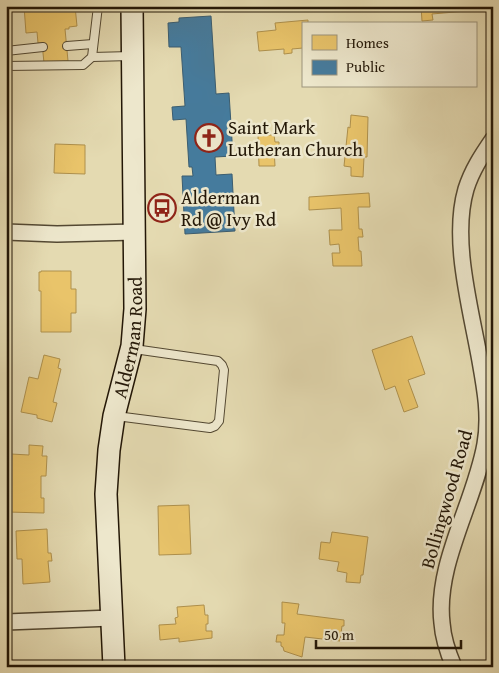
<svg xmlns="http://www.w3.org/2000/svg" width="499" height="673" viewBox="0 0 499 673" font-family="'Gentium Book Plus',serif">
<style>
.homes{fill:#e9c46a;stroke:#ae904c}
.public{fill:#457b9d;stroke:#3b5d70}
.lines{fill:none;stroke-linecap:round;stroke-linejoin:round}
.service-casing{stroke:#534832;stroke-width:10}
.minor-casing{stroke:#534832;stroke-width:18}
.secondary-casing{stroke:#231707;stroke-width:24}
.service{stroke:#ede7cc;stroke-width:8}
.minor{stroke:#ede7cc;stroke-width:15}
.secondary{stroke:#ede7cc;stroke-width:21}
.labels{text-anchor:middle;stroke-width:5;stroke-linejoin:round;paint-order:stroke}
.poi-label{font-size:19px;fill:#231707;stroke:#ede7cc;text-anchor:start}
.street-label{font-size:19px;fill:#231707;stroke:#ede7cc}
</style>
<rect width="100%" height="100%" fill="#e4dab1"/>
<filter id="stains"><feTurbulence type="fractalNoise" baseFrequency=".004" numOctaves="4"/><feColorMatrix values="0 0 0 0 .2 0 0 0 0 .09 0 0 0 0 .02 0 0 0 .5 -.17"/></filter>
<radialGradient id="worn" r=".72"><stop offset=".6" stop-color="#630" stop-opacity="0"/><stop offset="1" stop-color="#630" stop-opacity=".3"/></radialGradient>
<!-- homes -->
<g class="homes">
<path d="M24,6H75L77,26L69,27V29H65L68,61L44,63L42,43H38L37,32L26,33Z"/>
<path d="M421,6H466V11L432,14L433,20L422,21Z"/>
<path d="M308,20V24H303V48L292,49V53L284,54V49L259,51L257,32L276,30L275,23Z"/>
<path d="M351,115L368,117L367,157H364L363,177L351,176V167L344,166L348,127L350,128Z"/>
<path d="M258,135H274L275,142H279V148H274L275,166H259Z"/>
<path d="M55,144L85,145V174L54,173Z"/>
<path d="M9,148V173H6V149Z"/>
<path d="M369,193L370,207H358L359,229H362L363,237H358L359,251H361L362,266H333L332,253H340L339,244L330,245L329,230H342L341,208L309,210V197Z"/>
<path d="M41,271H71V289H76V313H71V332H41V291H39V272H41Z"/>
<path d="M412,336L425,374L408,380L418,407L404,412L395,386L385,390L372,350Z"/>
<path d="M44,355L60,359L58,368L61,369L53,402L57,403L52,422L37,418V415L21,412L29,377L38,379Z"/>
<path d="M29,445L43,446L42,456H47L46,476H41V498H44V513L8,512L11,454L29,455Z"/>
<path d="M189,505L191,554L159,555L158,506Z"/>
<path d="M47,529L48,553H51L52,561H48L50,582L23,584L22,559H17L16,531Z"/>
<path d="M332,532L368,537L363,575H361L360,583L346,582L347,573L337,571L339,562L319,559L321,542L330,543Z"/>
<path d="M282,602L299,604L297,614L344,620V626H342L340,641L305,637L302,657L284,651L283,647L281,646V642H276L277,635H284L285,623H282Z"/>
<path d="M204,605L205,615H208V624H206V631H212V638L179,642V638L160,640L159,625L176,624L175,618L178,617L177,607Z"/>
</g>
<!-- public -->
<path class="public" d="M211,16L216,94L229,93L233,156L215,157L216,175L232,174L235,231L185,234L182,176H193L192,167H189L186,119L173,120L172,107L185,106L181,47H169L168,23L179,22V18Z"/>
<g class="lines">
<defs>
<g id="service">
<path d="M67,46L93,44"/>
<path d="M6,51L43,47"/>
<path d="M92,57L131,56"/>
<path d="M6,66L83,65L92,57L98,6"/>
<path d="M116,416L210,428L215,426L219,421L224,370L222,365L218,361L134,349"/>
<path d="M480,463L493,464"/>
</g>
<g id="minor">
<path d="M6,232L57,234L135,232"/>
<path d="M6,622L112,618"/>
<path d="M454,667C448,653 443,638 442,623C435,564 475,502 485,444C490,416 485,389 480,361C471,309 451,240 466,189C472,170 482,155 493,139"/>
</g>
<g id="secondary">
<path id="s1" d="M114,667L106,494L109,450L114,416L132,346L135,309L132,6"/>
</g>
</defs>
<!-- service casing -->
<use href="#service" class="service-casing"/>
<!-- minor casing -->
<use href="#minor" class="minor-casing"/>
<!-- secondary casing -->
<use href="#secondary" class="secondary-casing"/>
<!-- service -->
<use href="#service" class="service"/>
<!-- minor -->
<use href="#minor" class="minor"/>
<!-- secondary -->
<use href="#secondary" class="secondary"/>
</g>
<!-- icons -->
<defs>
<symbol id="church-ring" viewBox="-11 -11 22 22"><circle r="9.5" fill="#ede7cc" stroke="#8f2418" stroke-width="1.5"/><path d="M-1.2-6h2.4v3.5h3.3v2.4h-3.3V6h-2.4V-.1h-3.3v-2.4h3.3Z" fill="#8f2418"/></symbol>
<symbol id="bus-ring" viewBox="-11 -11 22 22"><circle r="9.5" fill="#ede7cc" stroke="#8f2418" stroke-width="1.5"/><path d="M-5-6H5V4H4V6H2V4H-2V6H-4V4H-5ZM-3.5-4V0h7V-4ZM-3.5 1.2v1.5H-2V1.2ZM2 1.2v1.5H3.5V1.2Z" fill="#8f2418"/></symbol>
</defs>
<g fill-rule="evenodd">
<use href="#church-ring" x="193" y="122" width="32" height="32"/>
<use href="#bus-ring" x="146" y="192" width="32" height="32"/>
</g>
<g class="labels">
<!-- poi labels -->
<g class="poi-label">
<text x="228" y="134">Saint Mark<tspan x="228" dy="22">Lutheran Church</tspan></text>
<text x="181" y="204">Alderman<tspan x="181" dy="22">Rd @ Ivy Rd</tspan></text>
</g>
<!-- street labels -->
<g class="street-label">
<text dy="7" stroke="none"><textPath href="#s1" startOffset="332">Alderman Road</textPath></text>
<text transform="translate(446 499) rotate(-74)" y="7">Bollingwood Road</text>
</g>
</g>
<!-- margin -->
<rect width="499" height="673" fill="none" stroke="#e4dab1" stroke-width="25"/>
<rect x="8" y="8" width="484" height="658" fill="none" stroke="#231707" stroke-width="2.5"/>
<rect x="12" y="12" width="474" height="648" fill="none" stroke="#231707"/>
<!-- legend -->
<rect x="302" y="22" width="175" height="65" fill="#ede7cc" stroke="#9c947d"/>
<rect x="312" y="35" width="25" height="15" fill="#e9c46a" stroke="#9c947d"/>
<text x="346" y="48" font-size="15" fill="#231707">Homes</text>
<rect x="312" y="60" width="25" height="15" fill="#457b9d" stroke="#9c947d"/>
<text x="346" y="72" font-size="15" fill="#231707">Public</text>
<!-- scale -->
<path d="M316 640v8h145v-8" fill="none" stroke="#231707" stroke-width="2.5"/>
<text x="324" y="640" font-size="15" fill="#231707" stroke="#ede7cc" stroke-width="4" paint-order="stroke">50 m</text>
<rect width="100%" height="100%" filter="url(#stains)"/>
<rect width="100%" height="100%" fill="url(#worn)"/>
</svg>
